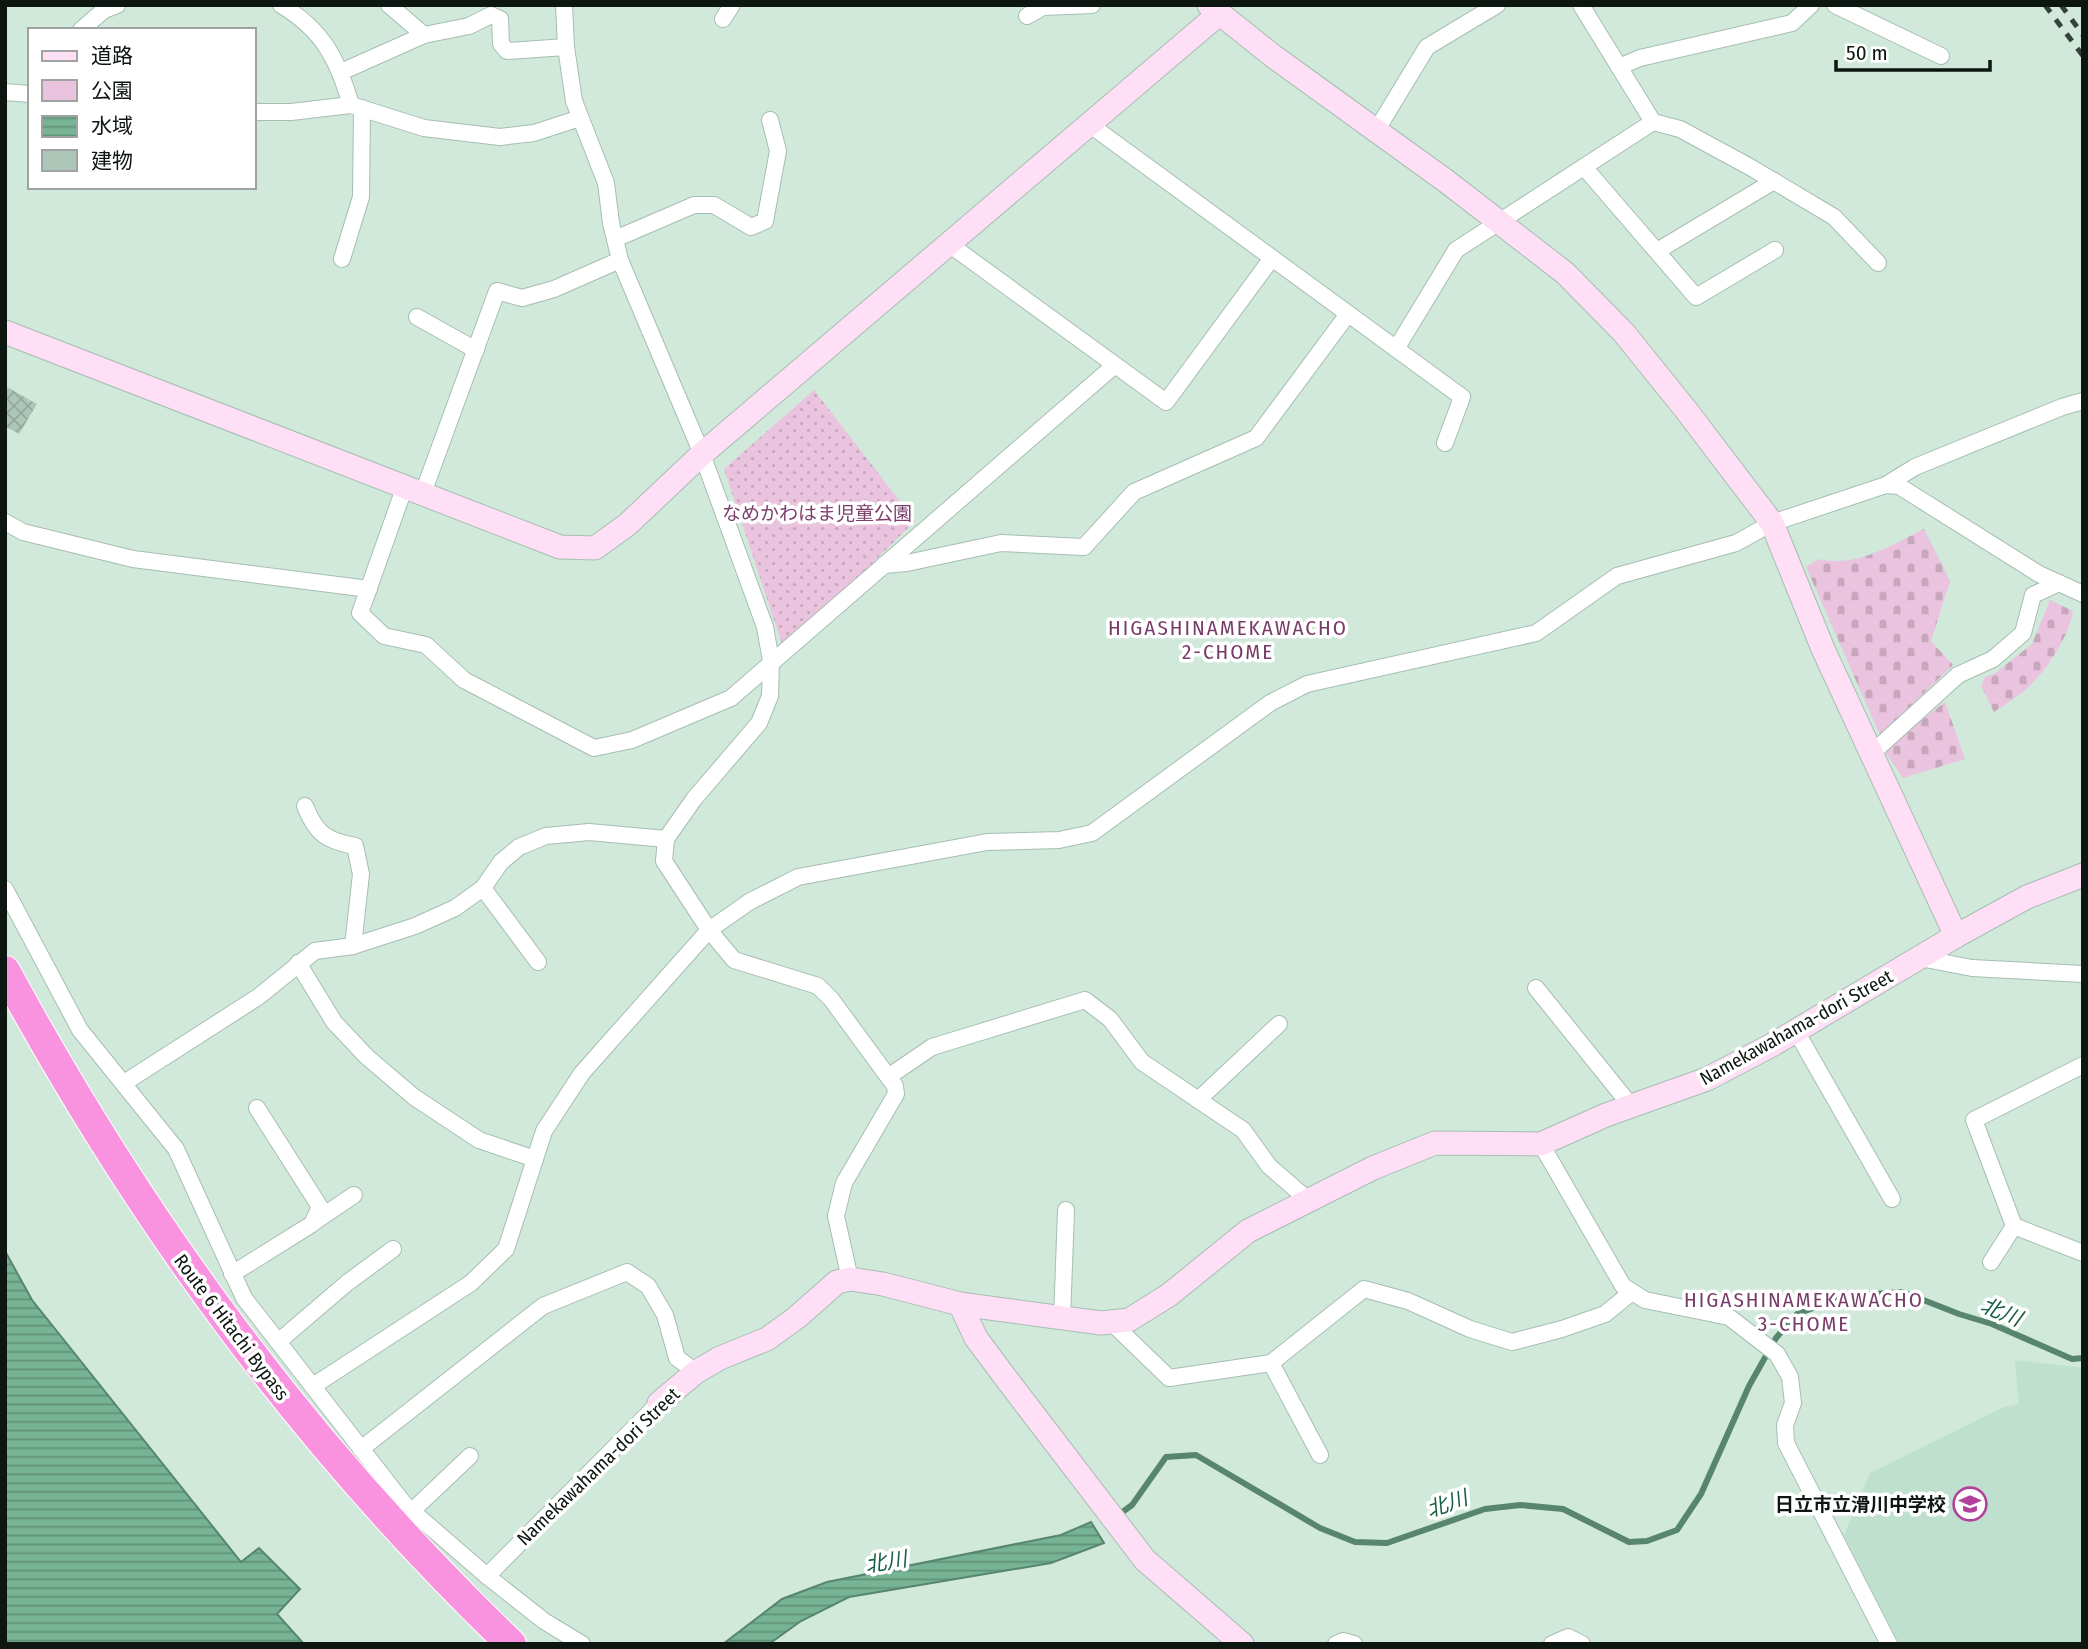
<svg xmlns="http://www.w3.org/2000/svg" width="2088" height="1649" viewBox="0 0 2088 1649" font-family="'Fira Sans Condensed','Noto Sans JP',sans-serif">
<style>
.built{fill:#bfe0ce}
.green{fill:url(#green-dots)}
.cemetery{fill:url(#cemetery-stones)}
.water{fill:url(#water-rules);stroke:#57856e;stroke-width:2}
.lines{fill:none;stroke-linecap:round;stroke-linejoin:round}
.stream{stroke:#57856e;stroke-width:6}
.building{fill:url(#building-cross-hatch)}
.street-casing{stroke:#a6beb1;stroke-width:18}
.secondary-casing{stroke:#a6beb1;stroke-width:25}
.highway-casing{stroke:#fff;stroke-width:32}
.street{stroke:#fff;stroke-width:16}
.secondary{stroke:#fedff5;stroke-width:23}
.highway{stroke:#fa93df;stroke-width:30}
.rail{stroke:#35413a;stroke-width:5;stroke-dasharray:9 9;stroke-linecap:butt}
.labels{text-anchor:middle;stroke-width:7;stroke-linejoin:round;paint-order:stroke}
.park-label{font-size:19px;fill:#7c3d6c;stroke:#fff}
.street-label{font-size:19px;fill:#0d1611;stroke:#fff}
.poi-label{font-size:19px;font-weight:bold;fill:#0d1611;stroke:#fff;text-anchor:end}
.neighbourhood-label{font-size:21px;letter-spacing:2px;fill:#773c68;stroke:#fff}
.water-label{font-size:21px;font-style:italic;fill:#165f42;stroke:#fff}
</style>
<defs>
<pattern id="green-dots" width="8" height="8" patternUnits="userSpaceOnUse" patternTransform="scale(1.75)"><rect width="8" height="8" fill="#eac3de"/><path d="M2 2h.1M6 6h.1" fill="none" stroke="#c8a7bd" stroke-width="1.8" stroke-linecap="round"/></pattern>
<pattern id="cemetery-stones" width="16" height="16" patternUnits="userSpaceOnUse" patternTransform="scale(1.75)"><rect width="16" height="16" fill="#eac3de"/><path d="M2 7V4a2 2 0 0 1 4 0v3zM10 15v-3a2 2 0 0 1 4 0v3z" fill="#c8a7bd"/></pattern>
<pattern id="water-rules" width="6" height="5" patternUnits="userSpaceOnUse" patternTransform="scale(1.75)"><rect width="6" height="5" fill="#77b496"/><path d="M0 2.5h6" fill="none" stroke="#609179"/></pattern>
<pattern id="building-cross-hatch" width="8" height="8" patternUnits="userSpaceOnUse" patternTransform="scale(1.75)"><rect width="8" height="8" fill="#adc6b8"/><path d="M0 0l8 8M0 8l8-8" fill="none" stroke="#94a99d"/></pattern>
</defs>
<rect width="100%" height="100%" fill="#d0e9db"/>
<!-- built -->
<path class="built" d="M2015,1360L2083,1368V1644H1899L1844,1535L1870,1473L2004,1407L2019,1404Z"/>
<!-- green -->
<path class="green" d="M814,390L915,521L784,650L724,469Z"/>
<!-- cemetery -->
<g class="cemetery">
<path d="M1924,529L1950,581L1931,641L1953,665L1880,735L1806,567L1819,559C1857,568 1891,545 1924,529Z"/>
<path d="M2050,600L2073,611C2069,636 2048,669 2029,686C2019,696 2006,704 1994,712L1981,686L1985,677L1994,674L2032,644Z"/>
<path d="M1945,702L1965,759L1903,778L1884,750Z"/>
</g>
<!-- water -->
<g class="water">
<path d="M5,1251L32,1300L241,1562L259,1548L300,1589L277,1614L304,1644H5Z"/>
<path d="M1091,1522L1104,1543L1051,1563L849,1597L801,1621L769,1644H723L782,1599L827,1582L1061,1535Z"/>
</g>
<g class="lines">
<!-- stream -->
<path class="stream" d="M1117,1516L1132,1505L1166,1457L1196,1455L1320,1528L1355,1542L1387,1543L1485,1509L1520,1505L1563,1509L1629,1542L1647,1541L1677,1530L1701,1494L1749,1386L1776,1338L1797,1314L1845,1296L1903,1292L1959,1314L1992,1324L2072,1359L2083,1358"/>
</g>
<!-- building -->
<path class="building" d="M5,386L37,404L19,434L5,426Z"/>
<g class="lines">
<defs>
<g id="street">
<path d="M281,5C323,30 338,60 351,105"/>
<path d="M389,5L424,35"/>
<path d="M564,5L566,47L574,101L606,183L611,223L620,260L702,454L765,627L771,661L770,696L759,723L694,799L666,839L664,861L709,930L734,960L818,986L831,999L895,1086L896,1094L844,1183L836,1216L850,1279"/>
<path d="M1835,5L1941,56"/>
<path d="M1027,16L1043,7L1092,5"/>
<path d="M723,19L732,5"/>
<path d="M81,30L104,10L117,5"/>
<path d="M1619,67L1640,58L1792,23L1811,5"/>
<path d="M341,72L424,35L469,26L491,15L500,19L501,44L507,51L566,47"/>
<path d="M5,92L30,94"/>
<path d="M254,112H291L351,105L424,128L500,137L534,133L580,118"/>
<path d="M1653,122L1680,129L1750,167L1834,217L1878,263"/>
<path d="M1089,124L1462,397L1445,443"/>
<path d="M1376,131L1427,47L1497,5"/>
<path d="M1584,167L1696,297L1775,250"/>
<path d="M615,239L694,205H714L751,227L765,221L778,151L770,120"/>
<path d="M949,244L1166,402L1272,258"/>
<path d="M1657,251L1774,181"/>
<path d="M342,259L361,197L362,108"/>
<path d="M417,317L476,350"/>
<path d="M1396,349L1456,250L1653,122L1581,5"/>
<path d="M1886,485L1915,467L2062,407L2083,401"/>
<path d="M405,486L360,613L384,636L426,645L464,680L594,748L632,740L731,698L1115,365"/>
<path d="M423,493L497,291L522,298L554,289L620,260"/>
<path d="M5,522L23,532L133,559L369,589"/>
<path d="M884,565L907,563L1001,543L1084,547L1134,492L1256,438L1348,314"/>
<path d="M1872,753L1958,675L1993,659L2023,633L2033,595L2059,583"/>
<path d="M305,806C316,834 327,841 355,846L361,874L353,946"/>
<path d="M483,888L538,962"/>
<path d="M5,889L80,1030L176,1149L244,1298L405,1505L487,1576L544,1621L582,1644"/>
<path d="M1920,958L1972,968L2083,974"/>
<path d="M298,963L334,1022L367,1057L414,1097L479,1140L535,1159"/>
<path d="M1536,988L1631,1106"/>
<path d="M1796,1031L1892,1199"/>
<path d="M888,1077L932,1047L1085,1000L1110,1019L1142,1062L1243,1130L1269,1166L1308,1200"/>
<path d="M124,1083L258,997L315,951L353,946L415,926L455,908L483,888L501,862L519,847L546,836L589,832L666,839"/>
<path d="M1198,1100L1279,1024"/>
<path d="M1541,1144L1623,1286L1645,1300L1729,1317L1777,1354L1790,1377L1793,1403L1785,1425L1786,1443L1889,1644"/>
<path d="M314,1222L354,1195"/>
<path d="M2014,1226L1974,1120L2083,1065"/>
<path d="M1991,1262L2014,1226L2083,1253"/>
<path d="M232,1274L312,1224L320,1207L257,1108"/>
<path d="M1062,1319L1066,1210"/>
<path d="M1111,1322L1169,1378L1271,1363L1320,1455"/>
<path d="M278,1342L347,1283L393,1249"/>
<path d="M1271,1363L1364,1289L1408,1301L1470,1329L1512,1342L1562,1329L1605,1314L1632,1292"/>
<path d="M313,1386L471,1283L506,1249L544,1131L582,1073L709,930L749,902L798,877L987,842L1059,840L1092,833L1270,703L1307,684L1536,633L1617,576L1736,543L1772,523L1886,485L1899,486L2039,574L2083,594"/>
<path d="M361,1449L543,1306L627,1272L648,1286L665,1315L677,1358L696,1372"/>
<path d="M412,1511L470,1456"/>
<path d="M487,1576L659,1403"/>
<path d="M1336,1644L1343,1641L1354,1644"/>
<path d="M1552,1644L1568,1637L1582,1644"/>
</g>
<g id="secondary">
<path d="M1209,5L1273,56L1446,181L1565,273L1624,333L1686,410L1772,523L1823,649L1956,936"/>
<path d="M5,332L560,547L595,548L628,524L702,454L1220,13"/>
<path d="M960,1304L976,1338L1005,1377L1145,1560L1242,1644"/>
<path d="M659,1403L696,1372L720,1358L767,1339L796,1318L837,1282L850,1279L883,1284L960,1304L1101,1323L1129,1320L1169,1295L1248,1231L1373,1168L1435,1143L1541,1144L1606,1115L1707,1079L1772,1045L1956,936L2027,897L2083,875"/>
</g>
<path id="highway" d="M5,971C141,1222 304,1445 511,1644"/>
</defs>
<!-- street casing -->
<use href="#street" class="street-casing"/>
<!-- secondary casing -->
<use href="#secondary" class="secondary-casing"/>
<!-- highway casing -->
<use href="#highway" class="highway-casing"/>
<!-- street -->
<use href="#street" class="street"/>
<!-- secondary -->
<use href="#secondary" class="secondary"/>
<!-- highway -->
<use href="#highway" class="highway"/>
<!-- rail -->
<g class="rail">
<path d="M2045,5L2083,56"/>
<path d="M2061,5L2083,35"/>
</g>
</g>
<!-- icons -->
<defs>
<symbol id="school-ring" viewBox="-11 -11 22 22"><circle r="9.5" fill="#fff" stroke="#b3409a" stroke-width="1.5"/><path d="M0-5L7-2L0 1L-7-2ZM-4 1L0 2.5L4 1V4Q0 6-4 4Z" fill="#b3409a"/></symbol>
</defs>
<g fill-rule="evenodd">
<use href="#school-ring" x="1951" y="1485" width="38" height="38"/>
</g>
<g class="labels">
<!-- park labels -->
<g class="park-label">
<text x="817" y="520">なめかわはま児童公園</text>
</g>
<!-- street labels -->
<g class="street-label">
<text transform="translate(1796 1027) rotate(-29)" y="7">Namekawahama-dori Street</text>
<text transform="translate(232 1327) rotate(53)" y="7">Route 6 Hitachi Bypass</text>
<text transform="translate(598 1466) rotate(-44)" y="7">Namekawahama-dori Street</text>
</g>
<!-- poi labels -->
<g class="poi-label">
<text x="1946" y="1511">日立市立滑川中学校</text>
</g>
<!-- neighbourhood labels -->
<g class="neighbourhood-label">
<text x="1228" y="635">HIGASHINAMEKAWACHO<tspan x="1228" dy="24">2-CHOME</tspan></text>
<text x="1804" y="1307">HIGASHINAMEKAWACHO<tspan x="1804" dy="24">3-CHOME</tspan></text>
</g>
<!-- water labels -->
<g class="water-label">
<text transform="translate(2001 1312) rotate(22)" y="7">北川</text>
<text transform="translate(1447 1504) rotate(-19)" y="7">北川</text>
<text transform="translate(886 1562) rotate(-10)" y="7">北川</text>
</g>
</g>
<!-- border -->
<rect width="2088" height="1649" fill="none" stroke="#0d1611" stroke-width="14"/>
<!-- legend -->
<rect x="28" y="28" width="228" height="161" fill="#ffffff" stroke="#9ea2a0" stroke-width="2"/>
<rect x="42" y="51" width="35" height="10" fill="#fedff5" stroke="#9ea2a0" stroke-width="2"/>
<text x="91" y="63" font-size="21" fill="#0d1611">道路</text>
<rect x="42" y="80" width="35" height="21" fill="#eac3de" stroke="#9ea2a0" stroke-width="2"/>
<text x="91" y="98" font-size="21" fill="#0d1611">公園</text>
<rect x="42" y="116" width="35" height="21" fill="url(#water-rules)" stroke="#9ea2a0" stroke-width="2"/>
<text x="91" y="133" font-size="21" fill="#0d1611">水域</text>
<rect x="42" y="150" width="35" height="21" fill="#adc6b8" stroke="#9ea2a0" stroke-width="2"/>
<text x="91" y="168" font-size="21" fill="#0d1611">建物</text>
<!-- scale -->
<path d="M1836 60v10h154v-10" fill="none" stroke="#0d1611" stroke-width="3.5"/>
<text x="1846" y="60" font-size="21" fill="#0d1611" stroke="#ffffff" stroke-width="5" paint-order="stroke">50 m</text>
</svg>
